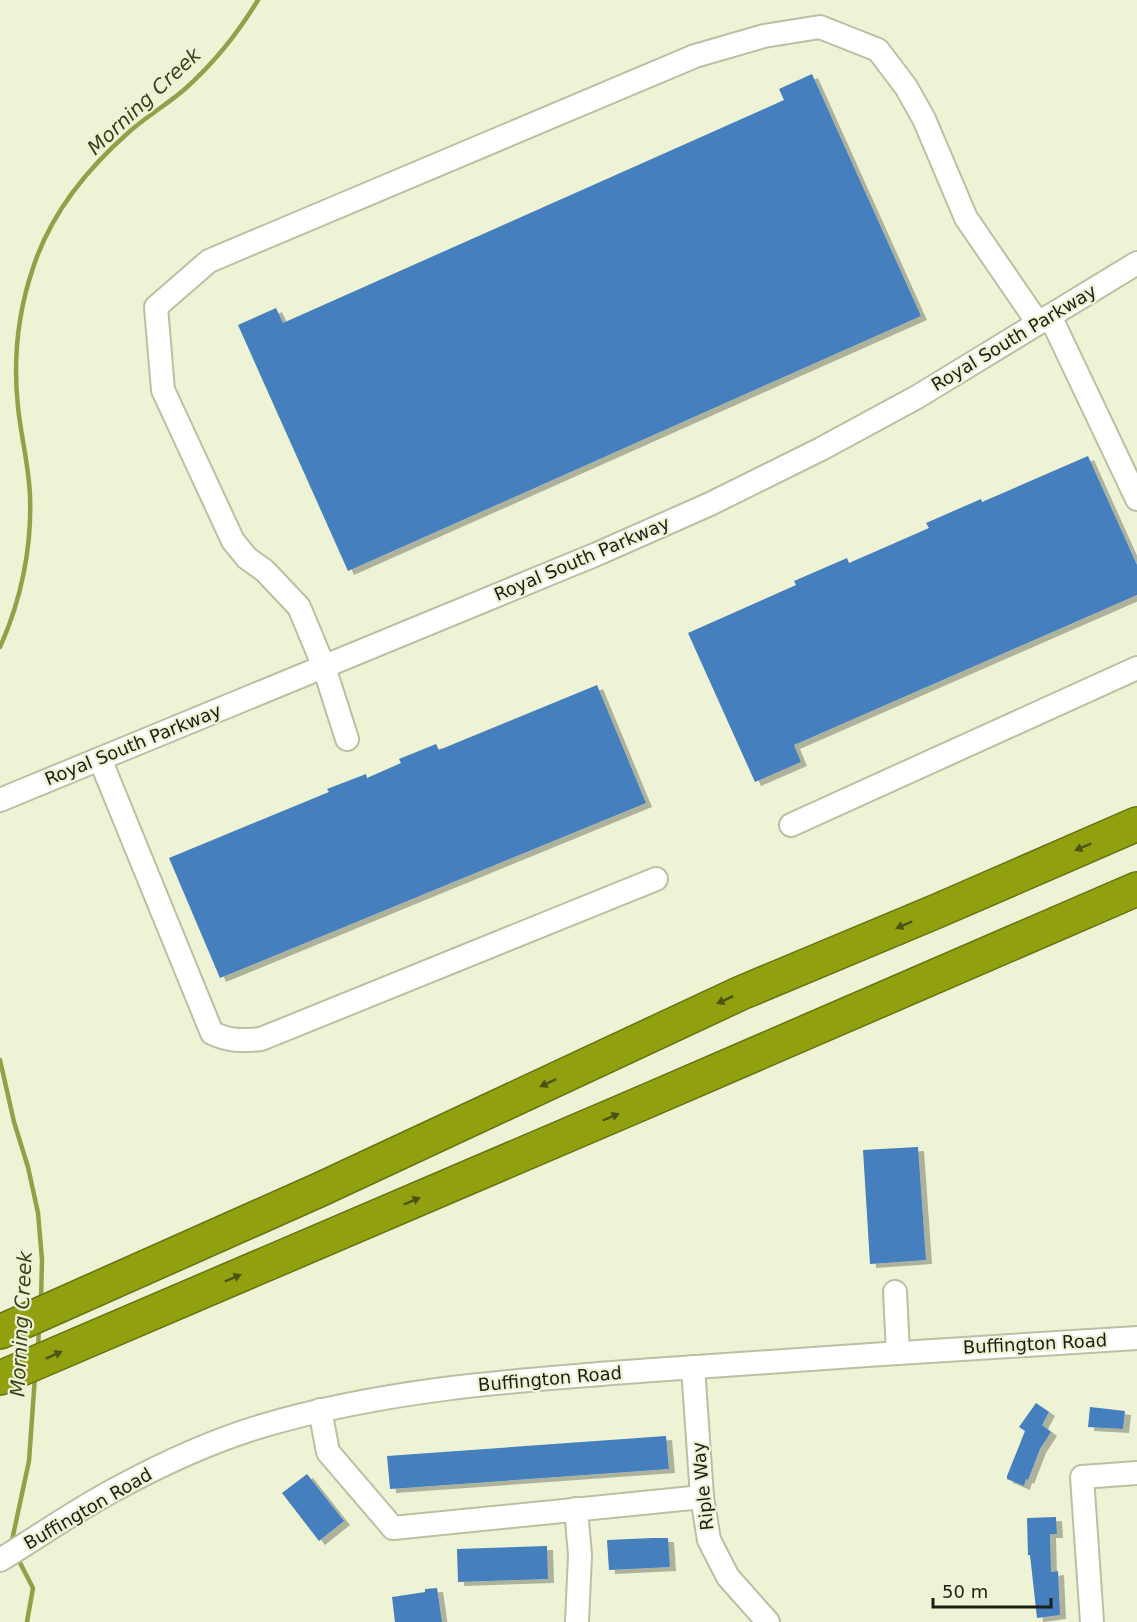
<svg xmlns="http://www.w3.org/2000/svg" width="1137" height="1622" viewBox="0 0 1137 1622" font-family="'DejaVu Sans',sans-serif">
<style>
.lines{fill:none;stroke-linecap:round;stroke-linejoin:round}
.stream{stroke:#93a049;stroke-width:4.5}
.building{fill:#457fbd;filter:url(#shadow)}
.minor-casing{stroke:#bac0a2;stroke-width:26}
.highway-casing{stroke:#687311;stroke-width:36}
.minor{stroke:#fff;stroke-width:22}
.highway{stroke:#90a00f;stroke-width:33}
.oneway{fill:#4b5312}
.labels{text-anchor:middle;stroke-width:4.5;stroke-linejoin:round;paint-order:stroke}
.street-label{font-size:18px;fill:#1d1f14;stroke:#edf3d4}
.water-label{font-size:20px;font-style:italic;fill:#3a401b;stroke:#edf3d4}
</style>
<defs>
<filter id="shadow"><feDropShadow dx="6" dy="4" stdDeviation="0" flood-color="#0004"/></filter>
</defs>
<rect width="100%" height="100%" fill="#edf3d4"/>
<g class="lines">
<!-- stream -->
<g class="stream">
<path d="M0,647C21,601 32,547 30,496C29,466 21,437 18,407C13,360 18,312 33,268C50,215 87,169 129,132C147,116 168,104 186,88C215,62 238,33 258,0"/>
<path d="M0,1060L14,1122L28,1167L38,1213L42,1260L41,1301"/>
<path d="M38,1349L39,1328"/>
<path d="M11,1545L29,1461L35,1376"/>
<path d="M17,1557L33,1588L27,1622"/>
</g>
</g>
<!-- building -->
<g class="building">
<path d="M812,74L921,316L348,571L238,325L276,308L283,323L784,100L779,89Z"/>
<path d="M1088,456L1137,565V595L794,745L801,762L755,782L688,633L796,585L794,581L847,558L849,563L929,528L926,523L981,499L982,502Z"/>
<path d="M597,685L646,803L220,978L169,858L329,792L327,789L366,774L367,778L401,763L399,759L436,744L439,750Z"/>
<path d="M918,1147L926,1260L870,1264L863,1150Z"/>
<path d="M1036,1403L1049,1412L1042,1425L1051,1432L1040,1449L1028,1480L1026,1479L1024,1486L1007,1479V1476L1025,1431L1019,1427Z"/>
<path d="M1090,1407L1125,1411L1123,1429L1088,1427Z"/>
<path d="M666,1436L669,1469L390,1489L387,1456Z"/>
<path d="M307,1474L344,1521L319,1541L282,1493Z"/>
<path d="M1056,1517L1057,1534H1050L1051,1572L1058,1571L1060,1615L1037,1618L1030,1555H1028L1027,1518Z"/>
<path d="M653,1538H668L670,1567L609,1570L607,1540Z"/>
<path d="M547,1546L548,1579L458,1582L457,1549Z"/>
<path d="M437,1588L442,1622H395L392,1597L425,1592V1589Z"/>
</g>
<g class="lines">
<defs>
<g id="minor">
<path d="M1050,316L1137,499"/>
<path d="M347,739L324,667L299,607L265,571L247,558L233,541L163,390L156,307L209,261L695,56L764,36L820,27L878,50L906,87L924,119L966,218L1038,323"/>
<path d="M100,759L212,1033C229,1041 242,1041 261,1039L656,879"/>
<path d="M0,800L597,554L710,504L821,449L917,397L1137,263"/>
<path d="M791,825L1137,668"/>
<path d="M895,1292L898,1353"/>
<path d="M693,1367L702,1497L709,1540L728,1577L768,1622"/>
<path d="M320,1410L328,1452L393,1528L702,1497"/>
<path d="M576,1509L580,1555L577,1622"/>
<path d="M0,1560C38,1537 76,1510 116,1489C162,1464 212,1441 262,1426C390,1388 521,1380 653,1370C814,1358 976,1348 1137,1338"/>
<path d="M1092,1622L1082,1477L1137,1473"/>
</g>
<g id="highway">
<path d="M0,1332L319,1190L741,993L937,911L1137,824"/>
<path d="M0,1378L647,1101L1137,889"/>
</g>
</defs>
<!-- minor casing -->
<use href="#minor" class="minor-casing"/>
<!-- highway casing -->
<use href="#highway" class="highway-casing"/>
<!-- minor -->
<use href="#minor" class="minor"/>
<!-- highway -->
<use href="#highway" class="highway"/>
</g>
<!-- one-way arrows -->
<defs><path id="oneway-solid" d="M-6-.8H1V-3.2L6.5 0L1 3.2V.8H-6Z" transform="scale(1.5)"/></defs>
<g class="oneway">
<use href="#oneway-solid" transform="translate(1083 847) rotate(157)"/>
<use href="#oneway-solid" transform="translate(904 925) rotate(157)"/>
<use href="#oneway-solid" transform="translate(725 1000) rotate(155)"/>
<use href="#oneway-solid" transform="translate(548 1083) rotate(155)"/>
<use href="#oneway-solid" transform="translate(611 1117) rotate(-23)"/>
<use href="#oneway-solid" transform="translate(412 1201) rotate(-23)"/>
<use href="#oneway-solid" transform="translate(233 1278) rotate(-23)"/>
<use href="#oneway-solid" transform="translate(54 1355) rotate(-24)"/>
</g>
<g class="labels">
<!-- street labels -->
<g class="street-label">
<text transform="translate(1014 338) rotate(-31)" y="6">Royal South Parkway</text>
<text transform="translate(582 559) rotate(-23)" y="6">Royal South Parkway</text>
<text transform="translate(133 745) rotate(-22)" y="6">Royal South Parkway</text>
<text transform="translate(1035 1344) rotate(-3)" y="6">Buffington Road</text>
<text transform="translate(550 1379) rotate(-5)" y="6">Buffington Road</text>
<text transform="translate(703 1486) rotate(-96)" y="6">Riple Way</text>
<text transform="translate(88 1509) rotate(-30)" y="6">Buffington Road</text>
</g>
<!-- water labels -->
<g class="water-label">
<text transform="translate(144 101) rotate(-43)" y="7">Morning Creek</text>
<text transform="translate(21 1324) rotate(-87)" y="7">Morning Creek</text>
</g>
</g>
<!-- scale -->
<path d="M933 1598v9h118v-9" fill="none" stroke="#1d1f14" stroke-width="3"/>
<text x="942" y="1598" font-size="18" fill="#1d1f14" stroke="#edf3d4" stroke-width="4.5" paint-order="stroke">50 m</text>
</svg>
